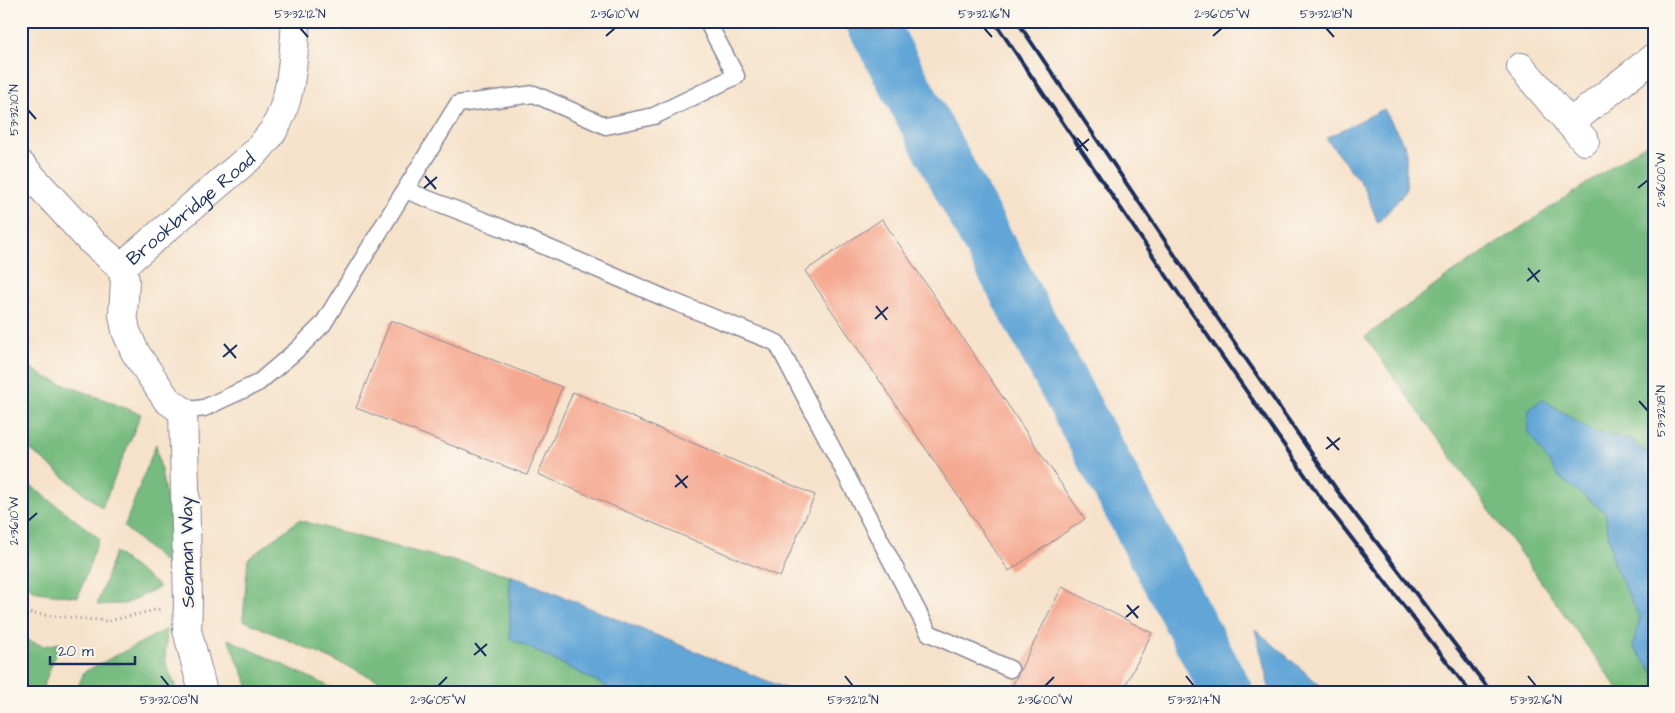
<svg xmlns="http://www.w3.org/2000/svg" width="1675" height="713" viewBox="0 0 1675 713" font-family="'Architects Daughter',sans-serif">
<style>
.forest{fill:#76bb7f;stroke:#48756e}
.water{fill:#62a6d7;stroke:#3e6a9a}
.lines{fill:none;stroke-linecap:round;stroke-linejoin:round}
.river{stroke:#62a6d7;stroke-width:51}
.building{fill:#f5a991}
.lane-casing{stroke:#888894;stroke-width:19}
.street-casing{stroke:#888894;stroke-width:30}
.path{stroke:#888894;stroke-width:3;stroke-dasharray:1 4;stroke-linecap:butt}
.lane{stroke:#fff;stroke-width:16}
.street{stroke:#fff;stroke-width:28}
.rail{stroke:#1b2f5e;stroke-width:4}
.ticks{fill:none;stroke:#1b2f5e;stroke-width:2}
.labels{text-anchor:middle;stroke-width:5;stroke-linejoin:round;paint-order:stroke}
.street-label{font-size:19px;fill:#1b2f5e;stroke:#fbf7ec}
.neatline{fill:none;stroke:#1b2f5e;stroke-width:2}
.ticks-label{font-size:12px;text-anchor:middle;fill:#1b2f5e}
</style>
<rect width="100%" height="100%" fill="#fbf7ec"/>
<filter id="ink" filterUnits="userSpaceOnUse"><feTurbulence type="fractalNoise" baseFrequency=".02" numOctaves="2"/><feDisplacementMap in="SourceGraphic" scale="10" xChannelSelector="R" yChannelSelector="G"/><feConvolveMatrix kernelMatrix="1 2 1 2 8 2 1 2 1" color-interpolation-filters="sRGB"/></filter>
<filter id="wash" filterUnits="userSpaceOnUse"><feTurbulence type="fractalNoise" baseFrequency=".0096" numOctaves="4" result="noise"/><feDisplacementMap in="SourceGraphic" scale="20" xChannelSelector="R" yChannelSelector="G"/><feGaussianBlur stdDeviation="1.12" result="paint"/><feColorMatrix in="noise" values="0 0 0 0 0 0 0 0 0 0 0 0 0 0 0 0 0 1.4 0 .05"/><feComposite in="paint" operator="in"/></filter>
<g filter="url(#wash)">
<rect width="100%" height="100%" fill="#f6e2ca"/>
<!-- forest -->
<g class="forest">
<path d="M1652,140L1654,141V461L1631,439L1593,432L1542,399L1559,477L1605,512L1614,565L1640,618L1633,646L1654,673V692H1620L1365,337L1448,276Z"/>
<path d="M21,361L45,377L141,414L102,508L21,442Z"/>
<path d="M156,444L170,519L171,568L124,527Z"/>
<path d="M21,478L99,538L78,597L36,592L21,582Z"/>
<path d="M299,520L377,542L510,575V638L618,692H405L243,620L248,559Z"/>
<path d="M115,552L160,587L125,604L97,605Z"/>
<path d="M167,629L165,661L178,692H76L84,672Z"/>
<path d="M21,638L44,646L60,643L41,692H21Z"/>
<path d="M228,639L341,692H251Z"/>
</g>
<!-- water -->
<g class="water">
<path d="M1384,109L1406,148V191L1378,223L1364,187L1326,138Z"/>
<path d="M1542,399L1593,432L1631,439L1654,461V673L1633,646L1640,618L1614,565L1605,512L1559,477L1528,432L1529,410Z"/>
<path d="M510,575L794,692H618L510,638Z"/>
<path d="M1255,629L1328,692H1272L1269,687Z"/>
</g>
<g class="lines">
<!-- river -->
<path class="river" d="M871,21L1227,692"/>
</g>
<g id="blocks">
<!-- building -->
<g class="building">
<path d="M882,219L1085,519L1009,571L805,271Z"/>
<path d="M391,320L562,387L527,475L356,408Z"/>
<path d="M573,392L815,495L780,577L538,474Z"/>
<path d="M1062,587L1152,633L1122,692H1009Z"/>
</g>
</g>
</g>
<g filter="url(#ink)">
<use href="#blocks" fill-opacity="0" stroke="#888894" stroke-width="1"/>
<g class="lines">
<defs>
<g id="lane">
<path d="M405,190L458,104L534,94L606,126L654,116L736,76L707,21"/>
<path d="M183,411L204,408L258,383L298,349L323,324L405,190L500,227L667,299L777,343L929,633L1010,669"/>
</g>
<g id="street">
<path d="M1521,67L1585,141"/>
<path d="M1570,123L1654,57"/>
<path d="M21,165L89,239L121,267"/>
<path id="s1" d="M203,692L187,630L188,602L183,411L167,400L135,352L126,331L123,315L125,280L121,267L256,152C262,145 268,138 273,131C293,99 293,57 296,21"/>
</g>
</defs>
<!-- lane casing -->
<use href="#lane" class="lane-casing"/>
<!-- street casing -->
<use href="#street" class="street-casing"/>
<!-- path -->
<path class="path" d="M21,609L32,614L108,621L160,609"/>
<!-- lane -->
<use href="#lane" class="lane"/>
<!-- street -->
<use href="#street" class="street"/>
<!-- rail -->
<g class="rail">
<path d="M994,21L1189,309L1323,501L1470,692"/>
<path d="M1017,21L1205,300L1339,493L1491,692"/>
</g>
</g>
</g>
<!-- ticks -->
<path class="ticks" d="M300,28L308,37M984,28L992,37M1326,28L1334,37M606,36L615,28M1213,36L1222,28M28,110L36,119M1077,138L1088,151M1076,150L1089,139M425,176L436,189M424,188L437,177M1638,188L1648,180M1528,268L1539,282M1527,281L1540,270M876,306L887,320M875,319L888,307M224,344L236,358M223,357L237,345M1639,401L1648,411M1327,437L1339,450M1326,449L1340,438M676,475L687,488M675,487L688,476M28,521L37,513M1127,605L1138,618M1126,617L1139,606M475,643L486,656M474,655L487,644M161,676L169,686M845,676L853,686M1186,676L1194,686M1528,676L1536,686M438,686L447,677M1045,686L1054,677"/>
<g class="labels">
<!-- street labels -->
<g class="street-label">
<text dy="7" stroke="none"><textPath href="#s1" startOffset="539">Brookbridge Road</textPath></text>
<text transform="translate(186 552) rotate(-91)" y="7">Seaman Way</text>
</g>
</g>
<!-- margin -->
<rect width="1675" height="713" fill="none" stroke="#fbf7ec" stroke-width="55"/>
<!-- scale -->
<path d="M50 656v8h85v-8" fill="none" stroke="#1b2f5e" stroke-width="2.5"/>
<text x="58" y="656" font-size="15" fill="#1b2f5e" stroke="#fbf7ec" stroke-width="4" paint-order="stroke">20 m</text>
<rect x="28" y="28" width="1620" height="658" class="neatline"/>
<g class="ticks-label">
<text x="300" y="18">53°32'12"N</text>
<text x="615" y="18">2°36'10"W</text>
<text x="984" y="18">53°32'16"N</text>
<text x="1222" y="18">2°36'05"W</text>
<text x="1326" y="18">53°32'18"N</text>
<text transform="translate(14 110) rotate(-90)" y="4">53°32'10"N</text>
<text transform="translate(1661 180) rotate(-90)" y="4">2°36'00"W</text>
<text transform="translate(1661 411) rotate(-90)" y="4">53°32'18"N</text>
<text transform="translate(14 521) rotate(-90)" y="4">2°36'10"W</text>
<text x="169" y="704">53°32'08"N</text>
<text x="438" y="704">2°36'05"W</text>
<text x="853" y="704">53°32'12"N</text>
<text x="1045" y="704">2°36'00"W</text>
<text x="1194" y="704">53°32'14"N</text>
<text x="1536" y="704">53°32'16"N</text>
</g>
</svg>
